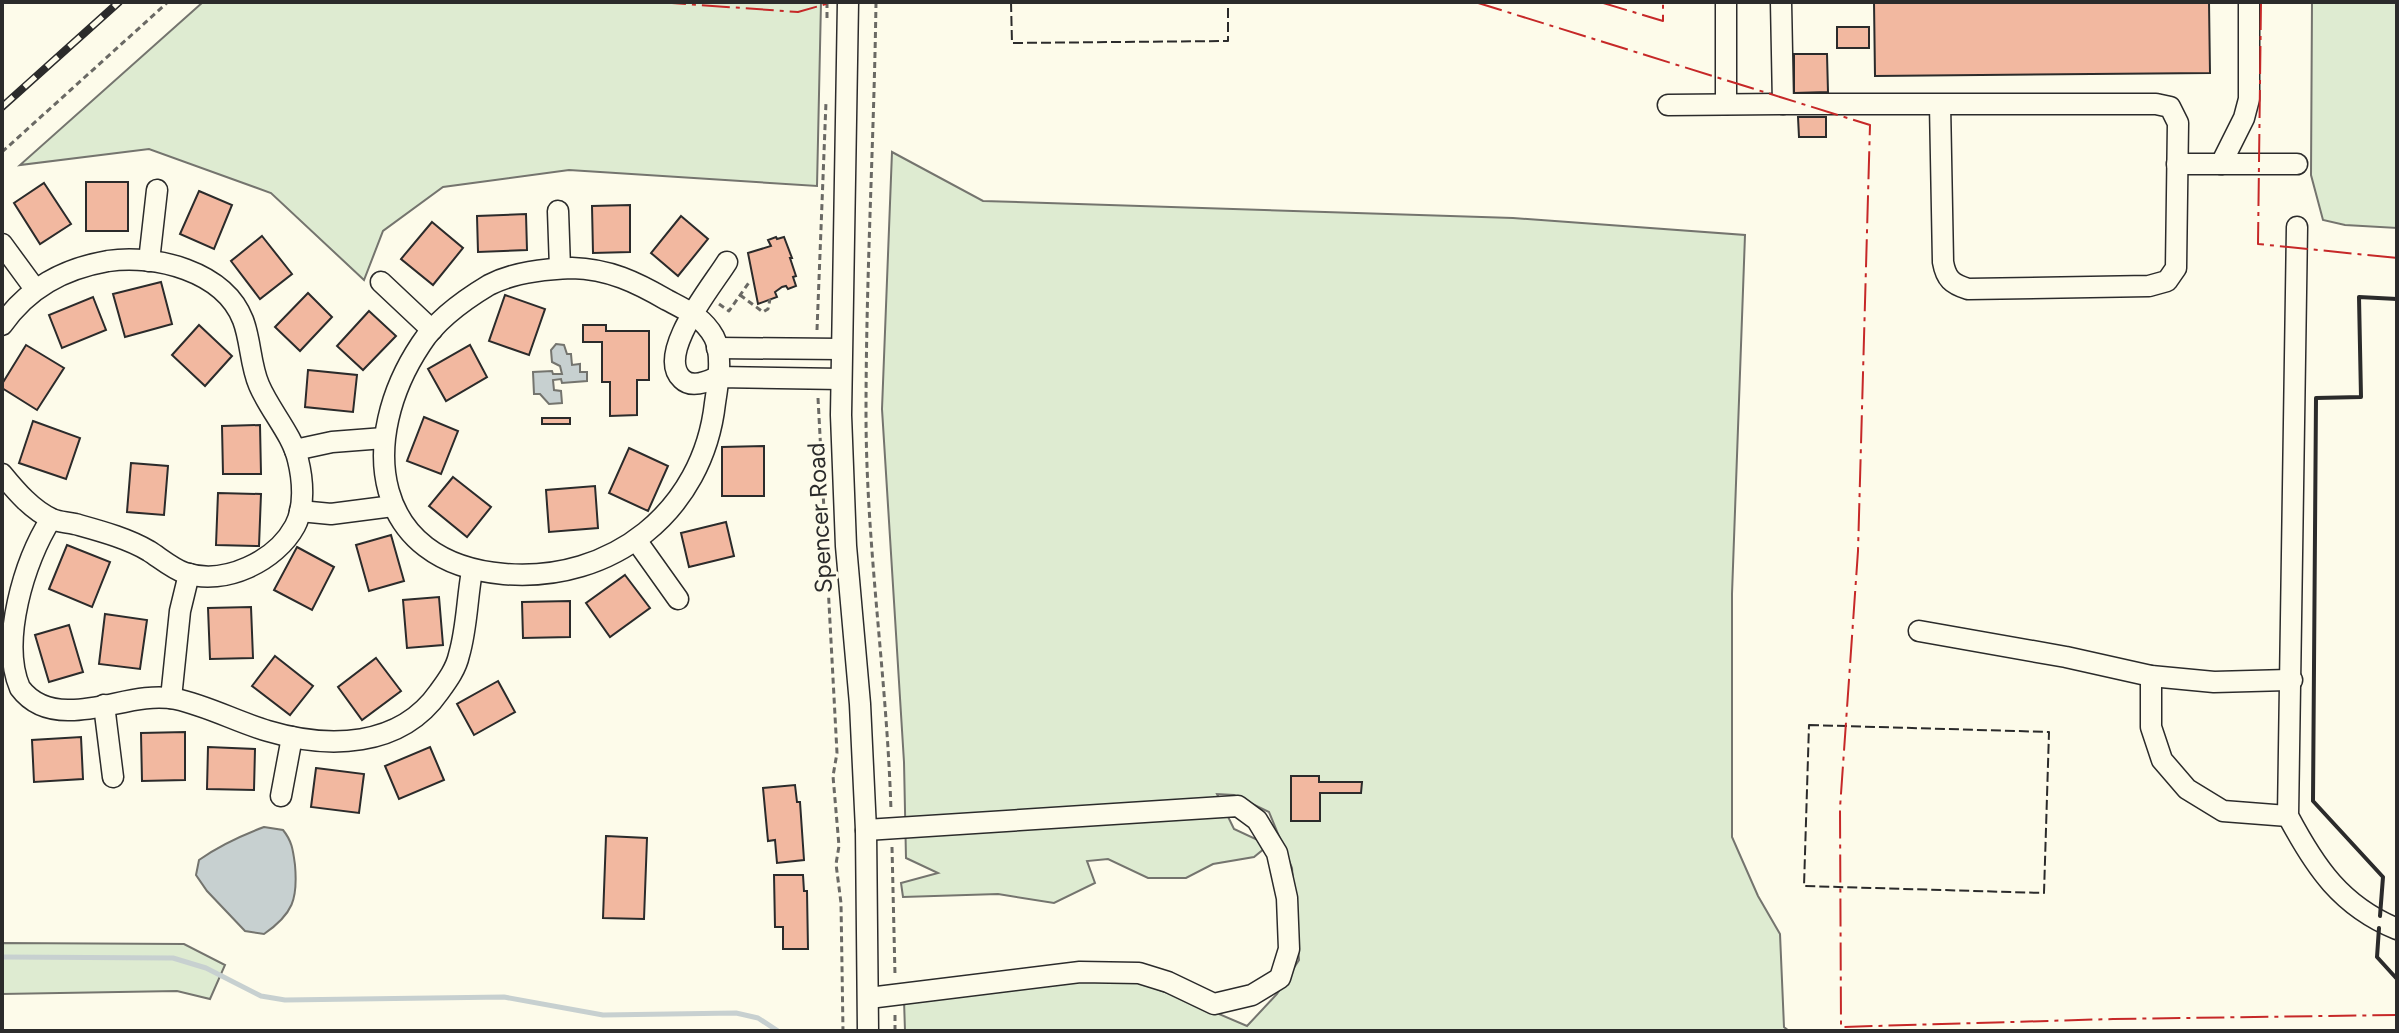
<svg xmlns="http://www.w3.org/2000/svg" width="2399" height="1033" viewBox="0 0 2399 1033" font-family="Figtree,sans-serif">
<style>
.green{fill:#deebd1;stroke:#74746e;stroke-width:2}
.water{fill:#c7d0d0;stroke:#74746e;stroke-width:2}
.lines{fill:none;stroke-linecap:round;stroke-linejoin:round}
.stream{stroke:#c7d0d0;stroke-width:5}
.building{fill:#f2b8a0;stroke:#2b2b2b;stroke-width:2}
.minor-casing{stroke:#2b2b2b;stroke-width:23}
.path{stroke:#6a6964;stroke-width:3;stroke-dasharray:6 4;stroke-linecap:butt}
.minor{stroke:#fdfbea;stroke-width:20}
.rail-casing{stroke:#2b2b2b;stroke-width:8}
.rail{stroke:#fdfbea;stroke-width:5;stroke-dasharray:15;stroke-linecap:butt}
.fence{stroke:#2b2b2b;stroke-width:2;stroke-dasharray:10 4;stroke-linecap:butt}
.wall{stroke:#2b2b2b;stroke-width:4}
.power{stroke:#c62828;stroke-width:2;stroke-dasharray:28 6 4 6;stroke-linecap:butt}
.labels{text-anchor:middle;stroke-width:6;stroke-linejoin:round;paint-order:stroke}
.street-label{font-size:24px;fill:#2b2b2b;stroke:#fdfbea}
</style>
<rect width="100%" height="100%" fill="#fdfbea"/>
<!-- green -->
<g class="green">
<path d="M203,2H821L817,186L569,170L443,187L383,231L364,280L271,193L149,149L20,165Z"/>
<path d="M2312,2H2397V228L2345,225L2323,220L2311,175Z"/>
<path d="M892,152L983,201L1513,218L1745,235L1732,594V837L1758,896L1780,934L1784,1027L1789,1031H905L904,1000L1084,980L1138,982L1184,999L1247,1026L1277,994L1299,960L1292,868L1269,812L1234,795L1217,794L1234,829L1260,841L1265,848L1254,857L1213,864L1186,878H1148L1108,859L1087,861L1095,883L1054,903L998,894L903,897L901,883L938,873L906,858L904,762L882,409Z"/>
<path d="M2,943L184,944L225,965L210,999L177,991L2,994Z"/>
</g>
<!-- water -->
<g class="water">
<path d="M556,344L564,345L567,354H571L572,365L580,364V372H587V381L562,383L561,379L553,380L554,390L561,391L562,403L549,404L540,394H534L533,372L552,371L553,374H562L560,366L552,362L551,350Z"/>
<path d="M264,827L283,830C292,841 293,850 295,865C298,899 293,914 264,934L245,931L207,891L196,875L199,860C220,845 240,836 264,827Z"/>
</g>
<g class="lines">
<!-- stream -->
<path class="stream" d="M2,957L173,958L206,968L261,996L285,1000L504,997L603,1015L736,1013L758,1018L778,1031"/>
</g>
<!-- building -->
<g class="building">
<path d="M1874,2H2209L2210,73L1875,76Z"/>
<rect x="1837" y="27" width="32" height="21"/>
<path d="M1794,54H1827L1828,92L1794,93Z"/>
<path d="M1798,117H1826V137H1799Z"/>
<rect x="86" y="182" width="42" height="49"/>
<path d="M44,183L71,224L40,244L14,203Z"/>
<path d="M199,191L232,205L214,249L180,234Z"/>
<path d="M630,205V252L593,253L592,206Z"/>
<path d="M526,214L527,250L478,252L477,216Z"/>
<path d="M681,216L708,239L678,276L651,253Z"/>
<path d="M432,222L463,248L433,285L401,259Z"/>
<path d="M262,236L292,274L260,299L231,261Z"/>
<path d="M776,237L777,239L784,237L792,258H790L796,276L793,277L796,286L788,289L786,286L782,287L775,292L777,297L758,304L748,253L771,246L768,240Z"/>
<path d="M161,282L172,324L125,337L113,294Z"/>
<path d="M308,293L332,317L300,351L275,327Z"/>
<path d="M505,295L545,309L529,355L489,341Z"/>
<path d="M93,297L106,330L62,348L49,315Z"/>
<path d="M369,311L396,336L363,370L337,346Z"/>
<path d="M199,325L232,356L205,386L172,355Z"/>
<path d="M583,325H606V331H649V380H637V415L610,416V382H602V342H583Z"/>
<path d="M26,345L64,368L37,410L2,388V384Z"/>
<path d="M470,345L487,377L446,401L428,369Z"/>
<path d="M308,370L357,375L353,412L305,407Z"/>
<path d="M424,417L458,431L441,474L407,461Z"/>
<rect x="542" y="418" width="28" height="6"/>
<path d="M33,421L80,438L66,479L19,463Z"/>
<path d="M260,425L261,474H223L222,426Z"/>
<path d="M764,446V496H722V447Z"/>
<path d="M629,448L668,466L648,511L609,493Z"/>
<path d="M131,463L168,466L164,515L127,512Z"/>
<path d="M453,477L491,507L467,537L429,506Z"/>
<path d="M595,486L598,528L549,532L546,490Z"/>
<path d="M218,493L261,494L259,546L216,545Z"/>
<path d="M726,522L734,556L689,567L681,533Z"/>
<path d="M391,535L404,581L369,591L356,545Z"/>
<path d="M67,545L110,562L92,607L49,589Z"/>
<path d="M297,547L334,567L312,610L274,590Z"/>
<path d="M625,575L650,608L610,637L586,603Z"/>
<path d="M439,597L443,645L407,648L403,600Z"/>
<path d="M570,601V637L523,638L522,602Z"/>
<path d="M251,607L253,658L210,659L208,608Z"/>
<path d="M105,614L147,620L140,669L99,664Z"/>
<path d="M69,625L83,672L49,682L35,635Z"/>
<path d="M275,656L313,686L290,715L252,686Z"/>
<path d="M376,658L401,691L362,720L338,687Z"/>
<path d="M498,681L515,712L474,735L457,704Z"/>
<path d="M185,732V780L142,781L141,733Z"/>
<path d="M81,737L83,779L34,782L32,740Z"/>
<path d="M208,747L255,749L254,790L207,789Z"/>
<path d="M430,747L444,780L399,799L385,766Z"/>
<path d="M316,768L364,774L359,813L311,807Z"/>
<path d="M1291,776H1319V782H1362L1361,793H1320V821H1291Z"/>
<path d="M795,785L797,802H800L804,860L777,863L775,840L768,841L763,788Z"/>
<path d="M606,836L647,838L644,919L603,918Z"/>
<path d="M774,875H803L804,891H807L808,949H783V927H775Z"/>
</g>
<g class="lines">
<defs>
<g id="minor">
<path d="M848,2L841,415L846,546L860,704L866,830L868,1031"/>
<path d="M1726,2V104"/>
<path d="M1781,2L1783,104C1907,104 2031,104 2156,104L2170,107L2178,123L2176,268L2167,281L2149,286L1968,289C1952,284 1946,279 1943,262L1940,104"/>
<path d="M1668,105L1783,104"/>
<path d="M2177,164H2297"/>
<path d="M2221,164L2244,118L2249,99V2"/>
<path d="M558,211L560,268"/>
<path d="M2297,227L2288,816C2315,867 2341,906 2397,929"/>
<path d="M2,244L35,289"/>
<path d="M149,261L157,190"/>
<path d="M727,262C713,285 655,354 682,379C691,388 707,382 717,377L841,379"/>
<path d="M572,268C609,269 636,282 667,300C686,310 703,317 714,337C723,354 718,384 715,403C703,511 612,583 504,574C371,563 357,440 421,344C437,319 464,300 489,285C514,272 544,269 572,268Z"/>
<path d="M381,282L432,330"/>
<path d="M2,325C28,288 63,269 108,261C155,254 224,271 243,320C251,341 250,364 259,385C270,411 292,434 298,460C303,480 305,507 295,526C276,561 225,586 185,573C173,569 160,558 149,551C127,538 100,531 75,524C67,522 58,522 52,519C32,510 16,491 2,474"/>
<path d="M717,348L841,349"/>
<path d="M295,450L332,442L384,438"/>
<path d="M300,511L331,514L393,506"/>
<path d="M51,519C24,561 0,642 20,688C32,704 48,710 68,710C104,711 140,692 176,699C208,706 237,722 268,731C328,749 400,748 439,692C447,681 456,669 459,655C467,628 467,598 472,571"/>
<path d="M636,540L678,599"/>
<path d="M1919,631L2066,657L2151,676L2214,682L2292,680"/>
<path d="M2151,676V727L2162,760L2187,789L2223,811L2288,816"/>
<path d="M171,698L180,611L189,574"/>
<path d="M104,705L113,777"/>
<path d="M281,796L292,737"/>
<path d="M866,830L1238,806L1257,820L1277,853L1287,898L1289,949L1280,978L1252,995L1214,1004L1168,982L1139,973L1080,972L869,998"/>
</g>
</defs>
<!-- minor casing -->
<use href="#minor" class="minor-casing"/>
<!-- path -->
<g class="path">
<path d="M827,2V22"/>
<path d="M876,2C874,139 866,276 866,413C866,546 887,678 891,811"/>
<path d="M2,152L168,2"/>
<path d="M740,295L763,312L768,309L770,299"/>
<path d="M719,304L729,311L750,281"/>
<path d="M817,330L826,102"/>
<path d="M818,398L837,753L833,776L839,846L836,864L841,903L843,1031"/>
<path d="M892,847L895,975"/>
<path d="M895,1015V1031"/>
</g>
<!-- minor -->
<use href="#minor" class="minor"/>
<defs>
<path id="rail" d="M2,107L119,2"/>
</defs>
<!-- rail casing -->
<use href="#rail" class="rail-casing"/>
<!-- rail -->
<use href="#rail" class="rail"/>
<!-- fence -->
<g class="fence">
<path d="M1011,2L1012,43L1228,41V2"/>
<path d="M1809,725L2049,732L2044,893L1804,886Z"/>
</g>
<!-- wall -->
<g class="wall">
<path d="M2380,916L2383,877L2313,801L2316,398L2361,397L2359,297L2397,299"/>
<path d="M2379,928L2377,957L2397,979"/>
</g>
<!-- power -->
<g class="power">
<path d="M658,2L798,12L833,2"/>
<path d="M1475,2L1870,125L1858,551L1840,808L1841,1027L2113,1019L2397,1015"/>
<path d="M1600,2L1663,21V2"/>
<path d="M2261,2L2258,244L2397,258"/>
</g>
</g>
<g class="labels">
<!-- street labels -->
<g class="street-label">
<text transform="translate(820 518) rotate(-93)" y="8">Spencer Road</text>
</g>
</g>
<!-- border -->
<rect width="2399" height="1033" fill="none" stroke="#2b2b2b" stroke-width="8"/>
</svg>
